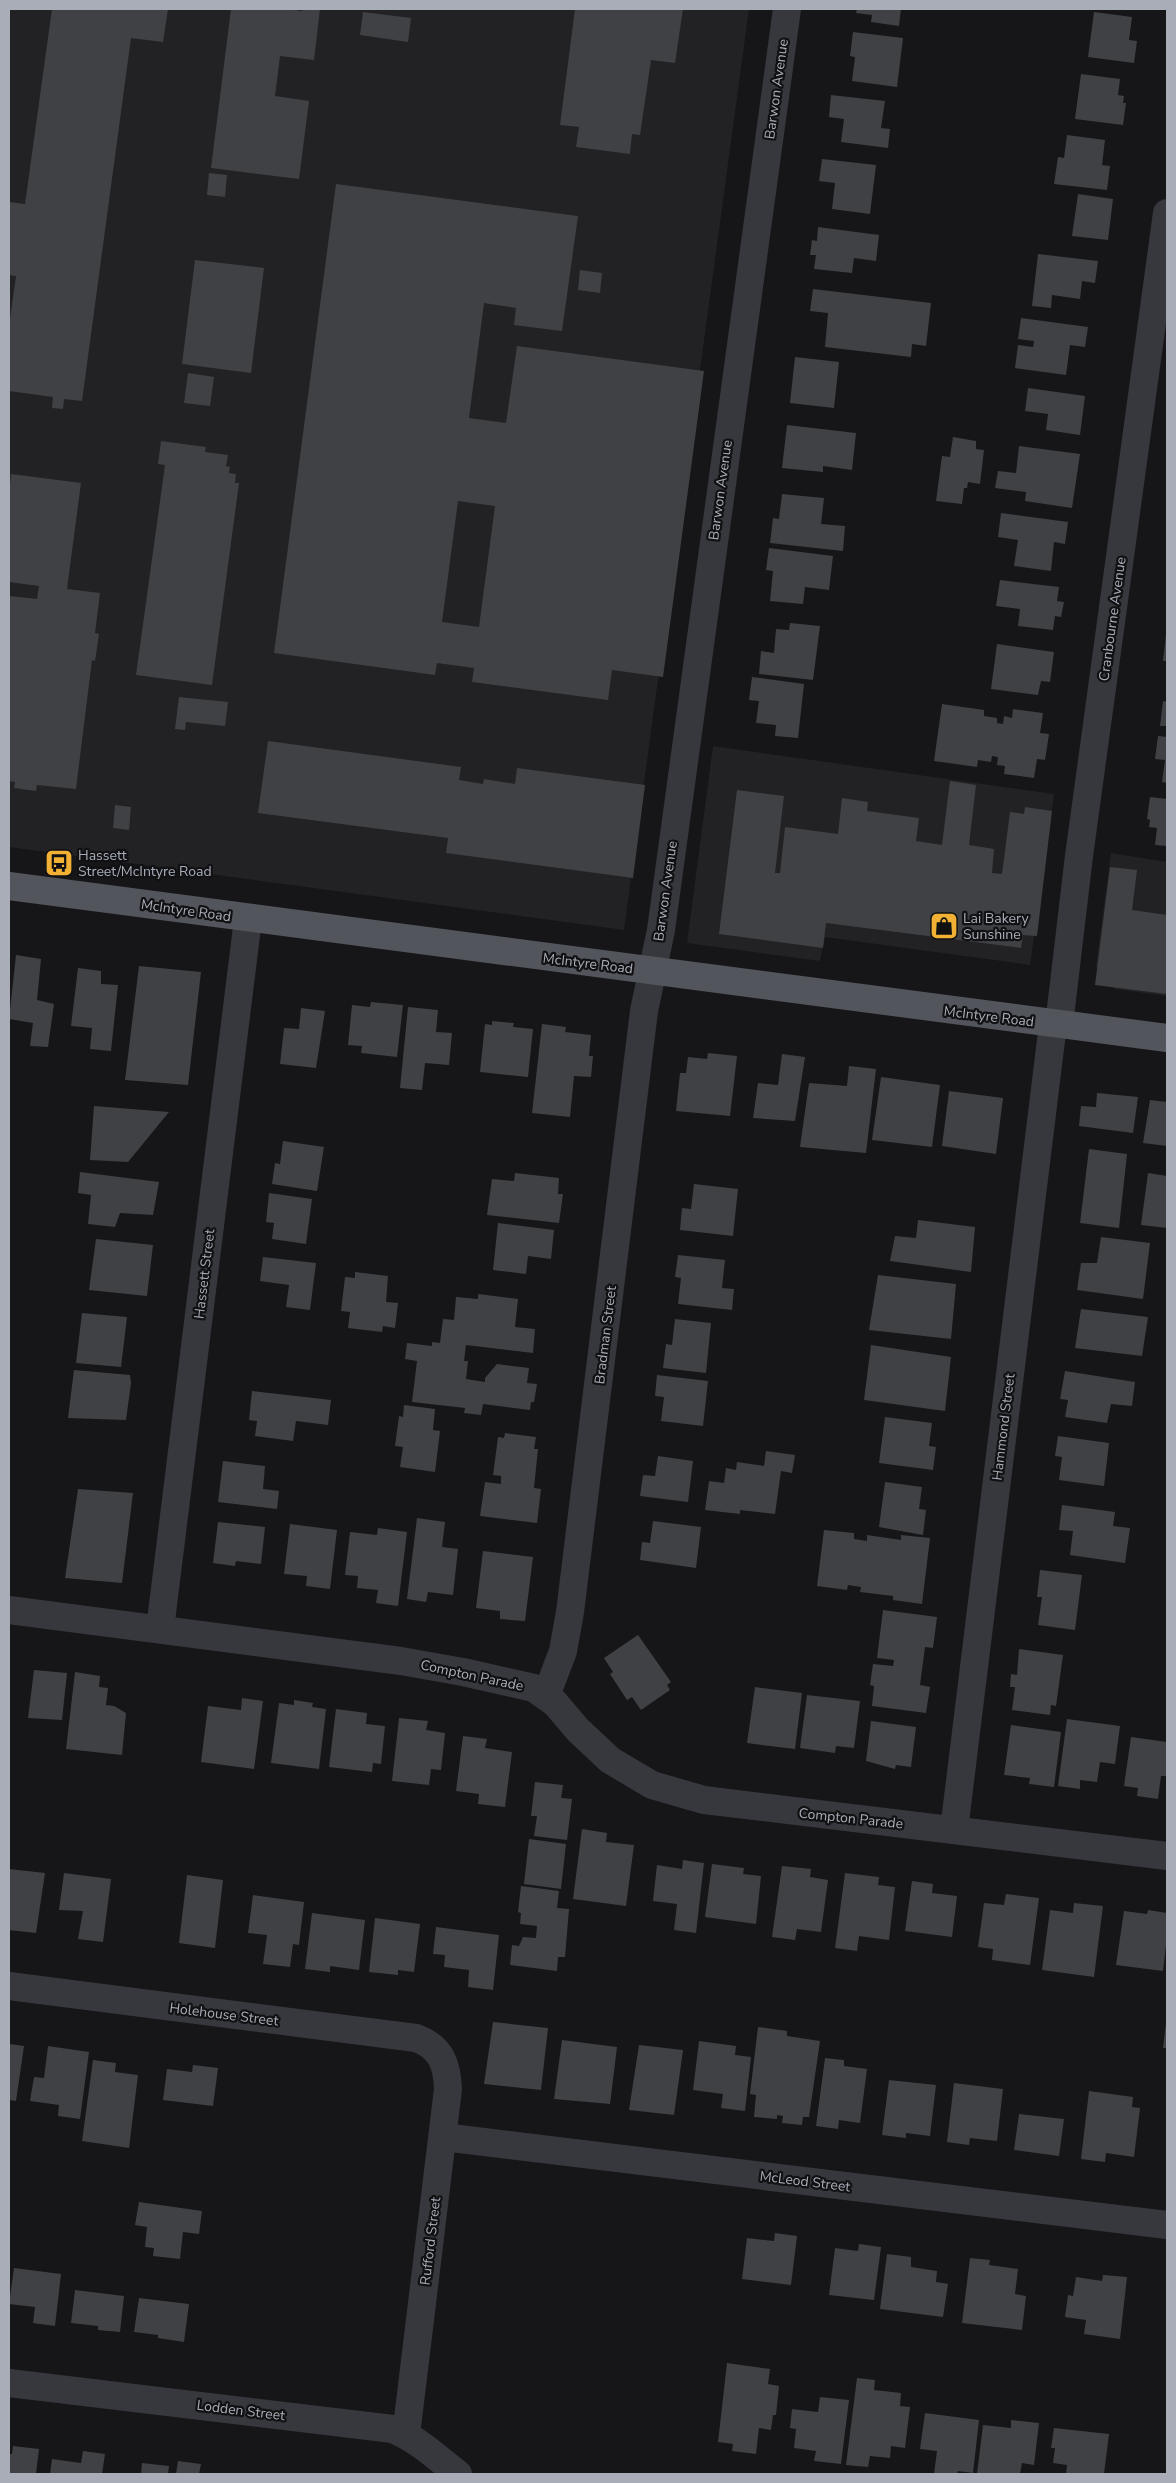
<svg xmlns="http://www.w3.org/2000/svg" width="1176" height="2483" viewBox="0 0 1176 2483" font-family="'Nunito Sans',sans-serif">
<style>
.built{fill:#222225}
.building{fill:#404145;fill-rule:evenodd}
.lines{fill:none;stroke-linecap:round;stroke-linejoin:round}
.minor{stroke:#37383d;stroke-width:28}
.primary{stroke:#53555c;stroke-width:28}
.labels{text-anchor:middle;stroke-width:4.5;stroke-linejoin:round;paint-order:stroke}
.street-label{font-size:14px;fill:#a8adb8;stroke:#111113}
.poi-label{font-size:14px;fill:#a8adb8;stroke:#111113;text-anchor:start}
</style>
<rect width="100%" height="100%" fill="#161618"/>
<!-- built -->
<g class="built">
<path d="M9,9H749L624,930L9,847Z"/>
<path d="M713,746L1054,794L1030,965L825,937L820,961L687,943Z"/>
<path d="M1111,853L1167,862V996L1115,989L1096,966Z"/>
</g>
<!-- building -->
<g class="building">
<path d="M52,9H168L163,42L131,38L82,401L64,399L63,409L52,408L53,397L9,391V326L16,276L9,275V202L25,204Z"/>
<path d="M231,9H286L302,11L303,9H320L314,60L280,56L275,96L309,101L299,179L211,168Z"/>
<path d="M575,9H683L675,63L651,60L640,135L632,134L630,154L576,147L579,127L560,125Z"/>
<path d="M857,9H901L899,26L871,22L872,15L856,13Z"/>
<path d="M363,12L411,18L408,42L360,35Z"/>
<path d="M1094,12L1132,17L1129,40L1137,41L1134,63L1088,57Z"/>
<path d="M853,32L903,38L897,87L852,81L855,57L850,56Z"/>
<path d="M1081,74L1120,79L1118,95L1124,96L1123,103H1126L1123,125L1075,119Z"/>
<path d="M831,95L885,101L881,128L890,129L888,148L841,142L844,119L829,117Z"/>
<path d="M1067,135L1105,140L1102,165L1110,166L1107,190L1054,184L1058,157L1064,158Z"/>
<path d="M822,159L876,165L870,214L832,209L835,183L819,181Z"/>
<path d="M209,173L227,175L225,197L207,195Z"/>
<path d="M336,184L578,216L562,331L514,325L516,308L484,303L469,418L506,423L517,346L704,371L663,677L612,670L608,700L472,682L474,668L437,663L435,675L274,653ZM458,501L495,506L479,627L442,622Z"/>
<path d="M1078,194L1113,199L1108,240L1072,236Z"/>
<path d="M818,227L879,235L876,261L854,258L852,273L814,269L816,255H810L812,240L817,241Z"/>
<path d="M1038,254L1098,261L1095,283L1082,281L1080,299L1052,295L1051,308L1032,306Z"/>
<path d="M195,260L264,268L251,373L182,364Z"/>
<path d="M580,270L602,273L600,293L578,290Z"/>
<path d="M813,289L931,303L926,346L912,344L911,357L825,347L828,313L810,311Z"/>
<path d="M1021,318L1088,327L1085,347L1070,345L1066,375L1015,368L1018,345L1033,347L1034,341L1018,339Z"/>
<path d="M795,357L839,362L834,408L790,403Z"/>
<path d="M188,373L214,377L210,406L184,403Z"/>
<path d="M1028,388L1085,396L1080,435L1046,430L1048,414L1025,411Z"/>
<path d="M787,425L856,433L852,470L823,466V472L782,468Z"/>
<path d="M953,437L976,441V449L984,450L980,484L968,482L967,488H964L962,504L936,501L942,456L950,457Z"/>
<path d="M161,441L206,447L205,452L228,455L226,466L230,467L229,473L236,474L235,483H239L212,685L136,675L165,465L158,464Z"/>
<path d="M1019,446L1080,454L1072,508L1025,501L1026,492L995,488L998,471L1016,473Z"/>
<path d="M11,474L81,483L67,589L100,593L95,633L99,634L95,661L92,660L76,789L37,785L36,791L14,788L15,782L9,781V596L37,599L39,586L9,582V495Z"/>
<path d="M782,494L824,498L821,524L845,526L843,551L770,543L773,518L779,519Z"/>
<path d="M1001,513L1068,522L1065,544L1054,542L1051,571L1014,566L1018,540L998,537Z"/>
<path d="M769,548L833,556L829,590L805,587L803,604L770,601L773,571L766,570Z"/>
<path d="M1000,580L1059,587L1057,601L1064,602L1061,617L1055,616L1053,630L1018,626L1020,609L996,606Z"/>
<path d="M790,623L820,626L813,680L759,674L761,651L774,653L776,629L789,630Z"/>
<path d="M1166,634L1167,635V661H1163Z"/>
<path d="M997,644L1054,652L1050,682L1041,681L1038,695L991,689Z"/>
<path d="M752,677L804,684L798,738L775,736L776,725L756,723L759,701L749,700Z"/>
<path d="M179,697L228,702L225,726L186,722L185,730L175,729Z"/>
<path d="M1163,701L1167,702V726H1160Z"/>
<path d="M942,704L984,710V716L997,718V723L1003,724L1004,716L1012,718L1013,709L1043,713L1040,733L1049,734L1045,760L1037,759L1034,778L1004,774L1005,766L997,765L998,757L992,756L991,762L978,760L977,767L934,761Z"/>
<path d="M1158,736L1167,737V783L1162,782L1165,760L1155,759Z"/>
<path d="M268,741L461,767L459,780L483,784L484,779L515,784L517,768L645,785L633,878L446,853L448,838L258,813Z"/>
<path d="M950,781L976,785L969,845L994,849L992,873L1002,874L1010,812L1024,814L1025,807L1052,811L1037,936L1023,935L1021,948L826,923L823,948L719,934L737,790L784,796L775,873H780L785,827L838,834L842,798L868,802L867,811L919,818L916,841L942,845Z"/>
<path d="M1150,797L1167,799V846L1155,845L1157,828L1149,827L1150,820L1147,819Z"/>
<path d="M115,805L131,807L129,830L113,828Z"/>
<path d="M1110,867L1137,870L1132,910L1167,915V994L1095,985Z"/>
<path d="M16,955L41,959L37,1000L54,1004L48,1047L30,1046L33,1023L9,1019Z"/>
<path d="M139,966L201,972L188,1085L125,1080Z"/>
<path d="M78,968L101,971V984L118,985L111,1051L90,1049L92,1028L71,1026Z"/>
<path d="M371,1002L403,1005L397,1057L361,1053L362,1046L348,1045L352,1005L370,1007Z"/>
<path d="M408,1007L438,1010L436,1032L452,1033L449,1065L425,1063L422,1090L400,1088Z"/>
<path d="M301,1008L325,1011L316,1068L280,1064L284,1028L299,1029Z"/>
<path d="M492,1021L514,1023L513,1027L533,1029L528,1077L480,1072L485,1024L492,1025Z"/>
<path d="M542,1024L566,1027L565,1032L591,1035L589,1056H593L591,1077L574,1076L570,1117L532,1113Z"/>
<path d="M708,1053L737,1056L730,1116L676,1111L680,1073H686L688,1057L707,1059Z"/>
<path d="M782,1054L805,1057L795,1121L753,1118L758,1083L778,1085Z"/>
<path d="M849,1066L876,1069L866,1153L800,1147L809,1083L847,1086Z"/>
<path d="M881,1077L940,1085L932,1147L872,1140Z"/>
<path d="M949,1091L1003,1098L996,1154L942,1146Z"/>
<path d="M1097,1093L1138,1097L1133,1133L1079,1126L1081,1106L1096,1107Z"/>
<path d="M1150,1100L1167,1102V1146L1143,1143Z"/>
<path d="M94,1106L169,1112L128,1162L90,1160Z"/>
<path d="M283,1141L324,1147L317,1191L272,1184L275,1163L280,1164Z"/>
<path d="M1089,1149L1127,1154L1119,1228L1080,1223Z"/>
<path d="M80,1172L159,1182L153,1215L120,1213L115,1227L88,1224L91,1195L78,1193Z"/>
<path d="M515,1173L559,1178L558,1194H563L559,1223L487,1215L492,1179L514,1181Z"/>
<path d="M1148,1173L1167,1176V1228L1141,1225Z"/>
<path d="M694,1184L738,1189L733,1236L680,1230L682,1208L691,1209Z"/>
<path d="M269,1193L312,1199L306,1244L272,1239L274,1223L266,1222Z"/>
<path d="M918,1220L975,1227L971,1272L890,1261L895,1236L916,1238Z"/>
<path d="M498,1223L554,1230L551,1259L528,1256L526,1274L493,1270Z"/>
<path d="M1101,1237L1150,1243L1143,1299L1077,1290L1081,1263H1097Z"/>
<path d="M96,1239L153,1245L147,1296L89,1290Z"/>
<path d="M678,1255L725,1260L722,1288L734,1289L732,1310L678,1304L681,1278L675,1277Z"/>
<path d="M263,1257L316,1263L310,1310L286,1307L289,1285L260,1281Z"/>
<path d="M355,1272L388,1276L386,1302L398,1303L395,1328L383,1326L382,1332L348,1328L350,1312L341,1311L345,1277L355,1278Z"/>
<path d="M878,1275L956,1284L951,1339L869,1330Z"/>
<path d="M478,1294L518,1299L515,1327L535,1329L533,1353L466,1345L464,1361H468L466,1379L485,1382V1378L497,1364L529,1368L527,1383L537,1384L534,1402H531L530,1410L483,1404L481,1415L464,1413L465,1408L412,1402L417,1361L405,1359L407,1343L432,1346V1342L440,1343L443,1319L454,1320L456,1297L478,1299Z"/>
<path d="M1081,1309L1148,1317L1142,1356L1075,1348Z"/>
<path d="M82,1313L127,1317L121,1367L76,1363Z"/>
<path d="M675,1319L711,1323L706,1373L663,1368L666,1344L672,1345Z"/>
<path d="M871,1345L951,1357L945,1411L864,1400Z"/>
<path d="M74,1370L130,1375L131,1383L126,1420L68,1418Z"/>
<path d="M1065,1371L1135,1382L1132,1406L1111,1404L1107,1423L1065,1417L1068,1400L1060,1399Z"/>
<path d="M657,1375L708,1381L703,1426L661,1421L664,1397L655,1396Z"/>
<path d="M252,1391L331,1400L328,1425L296,1421L293,1441L255,1436L257,1421L249,1420Z"/>
<path d="M404,1405L435,1409L433,1430L440,1431L435,1472L400,1467L403,1447L395,1446L399,1416L403,1417Z"/>
<path d="M885,1417L932,1423L929,1446L936,1447L933,1470L879,1463Z"/>
<path d="M505,1433L536,1437L534,1449H538L534,1488L541,1489L537,1523L480,1516L485,1482L501,1484V1476L493,1475L498,1437L504,1438Z"/>
<path d="M1058,1436L1109,1443L1104,1486L1059,1480L1062,1457L1055,1456Z"/>
<path d="M766,1451L795,1455L792,1473L781,1471L775,1514L740,1510V1514L705,1510L709,1481L724,1483L726,1468L736,1470L737,1462L764,1466Z"/>
<path d="M658,1456L693,1461L688,1502L640,1496L643,1475L655,1476Z"/>
<path d="M223,1461L265,1466L263,1489L279,1491L277,1509L218,1502Z"/>
<path d="M885,1482L922,1487L919,1509L926,1510L923,1535L879,1527Z"/>
<path d="M78,1489L133,1493L122,1583L65,1578Z"/>
<path d="M1062,1505L1115,1512L1113,1526L1130,1528L1125,1563L1070,1555L1073,1531L1059,1530Z"/>
<path d="M417,1518L445,1522L442,1547L458,1549L453,1595L428,1592L426,1602L407,1599Z"/>
<path d="M653,1521L701,1527L696,1568L640,1560L642,1542L650,1543Z"/>
<path d="M218,1522L265,1527L261,1564L236,1561L235,1566L213,1563Z"/>
<path d="M290,1524L337,1530L330,1589L306,1586L307,1576L284,1574Z"/>
<path d="M378,1528L407,1532L398,1606L376,1603L378,1590L357,1588L358,1576L345,1575L350,1532L377,1535Z"/>
<path d="M824,1530L854,1533V1539L867,1541V1535L901,1540V1535L930,1538L922,1604L893,1600V1596L860,1592L861,1587L848,1585L847,1590L817,1586Z"/>
<path d="M483,1551L533,1557L525,1621L500,1619V1611L476,1608Z"/>
<path d="M1040,1570L1082,1575L1075,1630L1038,1625L1042,1597H1037Z"/>
<path d="M883,1610L937,1617L933,1648L925,1647L920,1685L930,1687L926,1713L872,1706L874,1686L870,1685L873,1664L893,1666L894,1660L877,1658Z"/>
<path d="M638,1635L671,1682L667,1685L670,1690L641,1710L632,1697L627,1700L610,1674L613,1672L604,1658Z"/>
<path d="M1019,1649L1063,1655L1056,1706L1051,1705L1050,1715L1012,1710L1015,1687H1010L1011,1674L1017,1675Z"/>
<path d="M34,1670L67,1673L62,1720L28,1718Z"/>
<path d="M75,1672L100,1676L99,1687L108,1688L106,1705L114,1706L126,1713L122,1755L66,1749Z"/>
<path d="M755,1687L802,1693L795,1749L747,1743Z"/>
<path d="M807,1695L860,1701L854,1748L836,1746L835,1753L800,1748Z"/>
<path d="M242,1698L263,1701L254,1769L201,1762L208,1706L241,1710Z"/>
<path d="M294,1700L313,1703L312,1707L326,1709L319,1769L271,1763L279,1703L294,1705Z"/>
<path d="M336,1709L367,1713L366,1724L385,1726L381,1764L373,1763L372,1772L329,1767Z"/>
<path d="M399,1718L428,1721L426,1730L445,1733L441,1770L431,1769L429,1785L392,1781Z"/>
<path d="M1067,1719L1120,1726L1115,1764L1100,1762L1097,1782L1080,1780V1789L1058,1786Z"/>
<path d="M871,1721L916,1727L911,1767L896,1765L895,1769L866,1761Z"/>
<path d="M1011,1725L1061,1732L1054,1787L1029,1784L1030,1778L1004,1775Z"/>
<path d="M463,1736L487,1739L485,1748L512,1752L505,1807L478,1804L479,1794L456,1791Z"/>
<path d="M1131,1737L1167,1742V1776H1161L1158,1799L1137,1796L1138,1788L1124,1786Z"/>
<path d="M535,1782L563,1785L561,1798L572,1799L567,1840L534,1836L537,1816H531Z"/>
<path d="M582,1829L607,1833L606,1842L634,1845L626,1906L573,1899Z"/>
<path d="M529,1839L566,1844L561,1889L524,1884Z"/>
<path d="M683,1860L704,1863L696,1933L674,1930L677,1904L653,1901L657,1865L682,1869Z"/>
<path d="M712,1864L744,1868L743,1874L761,1876L756,1924L705,1917Z"/>
<path d="M782,1866L811,1869L810,1877L828,1880L821,1932L797,1929L795,1940L772,1937Z"/>
<path d="M9,1869L45,1873L36,1933L9,1930Z"/>
<path d="M64,1873L111,1879L103,1942L78,1939L83,1911L59,1910Z"/>
<path d="M845,1873L879,1877L878,1885L895,1887L889,1940L859,1936L857,1951L835,1948Z"/>
<path d="M187,1875L223,1880L215,1948L179,1943Z"/>
<path d="M912,1881L933,1884L932,1893L957,1896L952,1937L905,1931Z"/>
<path d="M521,1886L559,1891L557,1908L569,1909L565,1957H558L557,1971L510,1965L512,1945L519,1946L523,1937L536,1938L537,1926L520,1924L521,1913L518,1912Z"/>
<path d="M1006,1894L1039,1898L1030,1965L992,1960L993,1949L978,1947L984,1903L1004,1905Z"/>
<path d="M253,1895L304,1902L299,1945L293,1944L290,1967L263,1964L267,1935L248,1933Z"/>
<path d="M1074,1903L1103,1906L1094,1977L1042,1970L1050,1910L1073,1913Z"/>
<path d="M1148,1910L1167,1913V1936L1163,1971L1116,1965L1124,1911L1147,1914Z"/>
<path d="M312,1913L365,1920L359,1970L330,1966V1972L305,1969Z"/>
<path d="M375,1918L420,1924L414,1972L398,1970V1975L369,1972Z"/>
<path d="M436,1927L499,1935L493,1990L468,1987L469,1970L444,1967L445,1955L433,1954Z"/>
<path d="M493,2022L548,2028L541,2090L484,2084Z"/>
<path d="M1166,2023H1167V2048H1163Z"/>
<path d="M758,2027L787,2031V2036L820,2041L809,2117H803L802,2125L782,2123L783,2116L777,2115V2119L754,2117L756,2095L750,2094Z"/>
<path d="M562,2040L617,2047L610,2104L554,2099Z"/>
<path d="M699,2041L736,2046L735,2055L751,2057L745,2111L721,2108L723,2094L693,2090Z"/>
<path d="M9,2044L24,2046L16,2101L9,2100Z"/>
<path d="M639,2045L683,2050L674,2115L629,2110Z"/>
<path d="M48,2046L89,2052L80,2119L58,2116L59,2105L30,2101L34,2077L44,2078Z"/>
<path d="M825,2058L844,2060V2066L867,2069L860,2123L839,2120L838,2129L816,2126Z"/>
<path d="M93,2060L116,2063L115,2072L138,2075L129,2148L82,2141Z"/>
<path d="M193,2065L218,2068L213,2106L163,2100L167,2069L192,2072Z"/>
<path d="M889,2080L936,2085L930,2136L906,2133V2138L882,2135Z"/>
<path d="M954,2083L1003,2089L997,2141L970,2138L969,2145L947,2142Z"/>
<path d="M1089,2091L1133,2097L1132,2107L1140,2108L1134,2157L1106,2153L1105,2162L1081,2159Z"/>
<path d="M1019,2114L1064,2119L1059,2156L1014,2150Z"/>
<path d="M139,2202L202,2211L199,2234L183,2232L180,2259L153,2256L154,2248L145,2247L147,2227L135,2225Z"/>
<path d="M775,2233L797,2236L791,2285L742,2279L747,2238L774,2241Z"/>
<path d="M859,2244L881,2247L874,2300L829,2295L835,2248L858,2251Z"/>
<path d="M887,2254L911,2257V2267L937,2271L936,2282L948,2284L943,2317L880,2309Z"/>
<path d="M970,2258L990,2260L989,2265L1018,2269L1015,2294L1026,2296L1022,2330L962,2323Z"/>
<path d="M14,2268L61,2274L55,2326L33,2323L35,2307L9,2304Z"/>
<path d="M1103,2275L1127,2277L1120,2339L1084,2334L1086,2320L1065,2317L1068,2295L1073,2296L1076,2277L1102,2281Z"/>
<path d="M75,2290L124,2296L120,2332L98,2330V2326L71,2323Z"/>
<path d="M139,2298L189,2304L184,2342L158,2338V2335L134,2332Z"/>
<path d="M727,2363L770,2369L768,2384L779,2386L776,2415H773L771,2430L759,2428L756,2454L732,2451L733,2444L718,2442Z"/>
<path d="M857,2378L875,2380L874,2390L901,2393L900,2406L910,2407L905,2448L891,2446L890,2458L870,2456L868,2467L846,2465Z"/>
<path d="M820,2397L849,2400L841,2464L814,2461L816,2451L794,2448L796,2429L790,2428L792,2409L818,2412Z"/>
<path d="M925,2413L979,2420L973,2473L958,2471L957,2474H934L937,2451L920,2449Z"/>
<path d="M1011,2420L1039,2423L1034,2465L1022,2463L1020,2474H977L983,2425L1011,2428Z"/>
<path d="M1054,2428L1109,2434L1104,2474H1066L1067,2465L1053,2463L1055,2448H1051Z"/>
<path d="M13,2446L39,2449L36,2474H9V2454H12Z"/>
<path d="M83,2451L105,2454L102,2474H50L52,2459L81,2463Z"/>
<path d="M178,2461L201,2464L199,2474H176Z"/>
<path d="M142,2463L169,2466L168,2474H141Z"/>
</g>
<g class="lines">
<!-- minor -->
<g class="minor">
<path d="M1059,1025L1079,856L1167,213"/>
<path d="M9,1610L401,1661L463,1672L534,1688L555,1703L578,1730L610,1760L652,1785L704,1800L1167,1856"/>
<path d="M160,1629L248,919"/>
<path d="M546,1696L563,1651L570,1612L644,1011L661,930L787,9"/>
<path d="M954,1830L1053,1024"/>
<path d="M9,1986L416,2038C441,2047 447,2064 448,2089L406,2435"/>
<path d="M443,2137L1167,2225"/>
<path d="M9,2383L393,2429C419,2440 436,2457 458,2474"/>
</g>
<!-- primary -->
<path class="primary" d="M9,886L1167,1038"/>
</g>
<!-- icons -->
<defs>
<symbol id="bus-square" viewBox="-11 -11 22 22"><rect x="-9" y="-9" width="18" height="18" rx="4" fill="#f2b134" stroke="#111113"/><path d="M-5-6H5V4H4V6H2V4H-2V6H-4V4H-5ZM-3.5-4V0h7V-4ZM-3.5 1.2v1.5H-2V1.2ZM2 1.2v1.5H3.5V1.2Z" fill="#111"/></symbol>
<symbol id="shop-square" viewBox="-11 -11 22 22"><rect x="-9" y="-9" width="18" height="18" rx="4" fill="#f2b134" stroke="#111113"/><path d="M-5-2.5h2.3a2.7 3.5 0 0 1 5.4 0H5L5.5 6h-11ZM-1.5-2.5h3a1.5 2.3 0 0 0-3 0Z" fill="#111"/></symbol>
</defs>
<g fill-rule="evenodd">
<use href="#bus-square" x="43" y="847" width="32" height="32"/>
<use href="#shop-square" x="928" y="910" width="32" height="32"/>
</g>
<g class="labels">
<!-- street labels -->
<g class="street-label">
<text transform="translate(776 89) rotate(-82)" y="5">Barwon Avenue</text>
<text transform="translate(720 490) rotate(-82)" y="5">Barwon Avenue</text>
<text transform="translate(1112 619) rotate(-82)" y="5">Cranbourne Avenue</text>
<text transform="translate(665 891) rotate(-82)" y="5">Barwon Avenue</text>
<text transform="translate(186 910) rotate(8)" y="5">McIntyre Road</text>
<text transform="translate(588 963) rotate(7)" y="5">McIntyre Road</text>
<text transform="translate(989 1016) rotate(7)" y="5">McIntyre Road</text>
<text transform="translate(204 1274) rotate(-83)" y="5">Hassett Street</text>
<text transform="translate(605 1335) rotate(-83)" y="5">Bradman Street</text>
<text transform="translate(1003 1427) rotate(-83)" y="5">Hammond Street</text>
<text transform="translate(472 1675) rotate(12)" y="5">Compton Parade</text>
<text transform="translate(851 1818) rotate(6)" y="5">Compton Parade</text>
<text transform="translate(224 2014) rotate(7)" y="5">Holehouse Street</text>
<text transform="translate(805 2181) rotate(7)" y="5">McLeod Street</text>
<text transform="translate(430 2241) rotate(-83)" y="5">Rufford Street</text>
<text transform="translate(241 2410) rotate(7)" y="5">Lodden Street</text>
</g>
<!-- poi labels -->
<g class="poi-label">
<text x="78" y="860">Hassett<tspan x="78" dy="16">Street/McIntyre Road</tspan></text>
<text x="963" y="923">Lai Bakery<tspan x="963" dy="16">Sunshine</tspan></text>
</g>
</g>
<!-- border -->
<rect width="1176" height="2483" fill="none" stroke="#a8adb8" stroke-width="20"/>
</svg>
